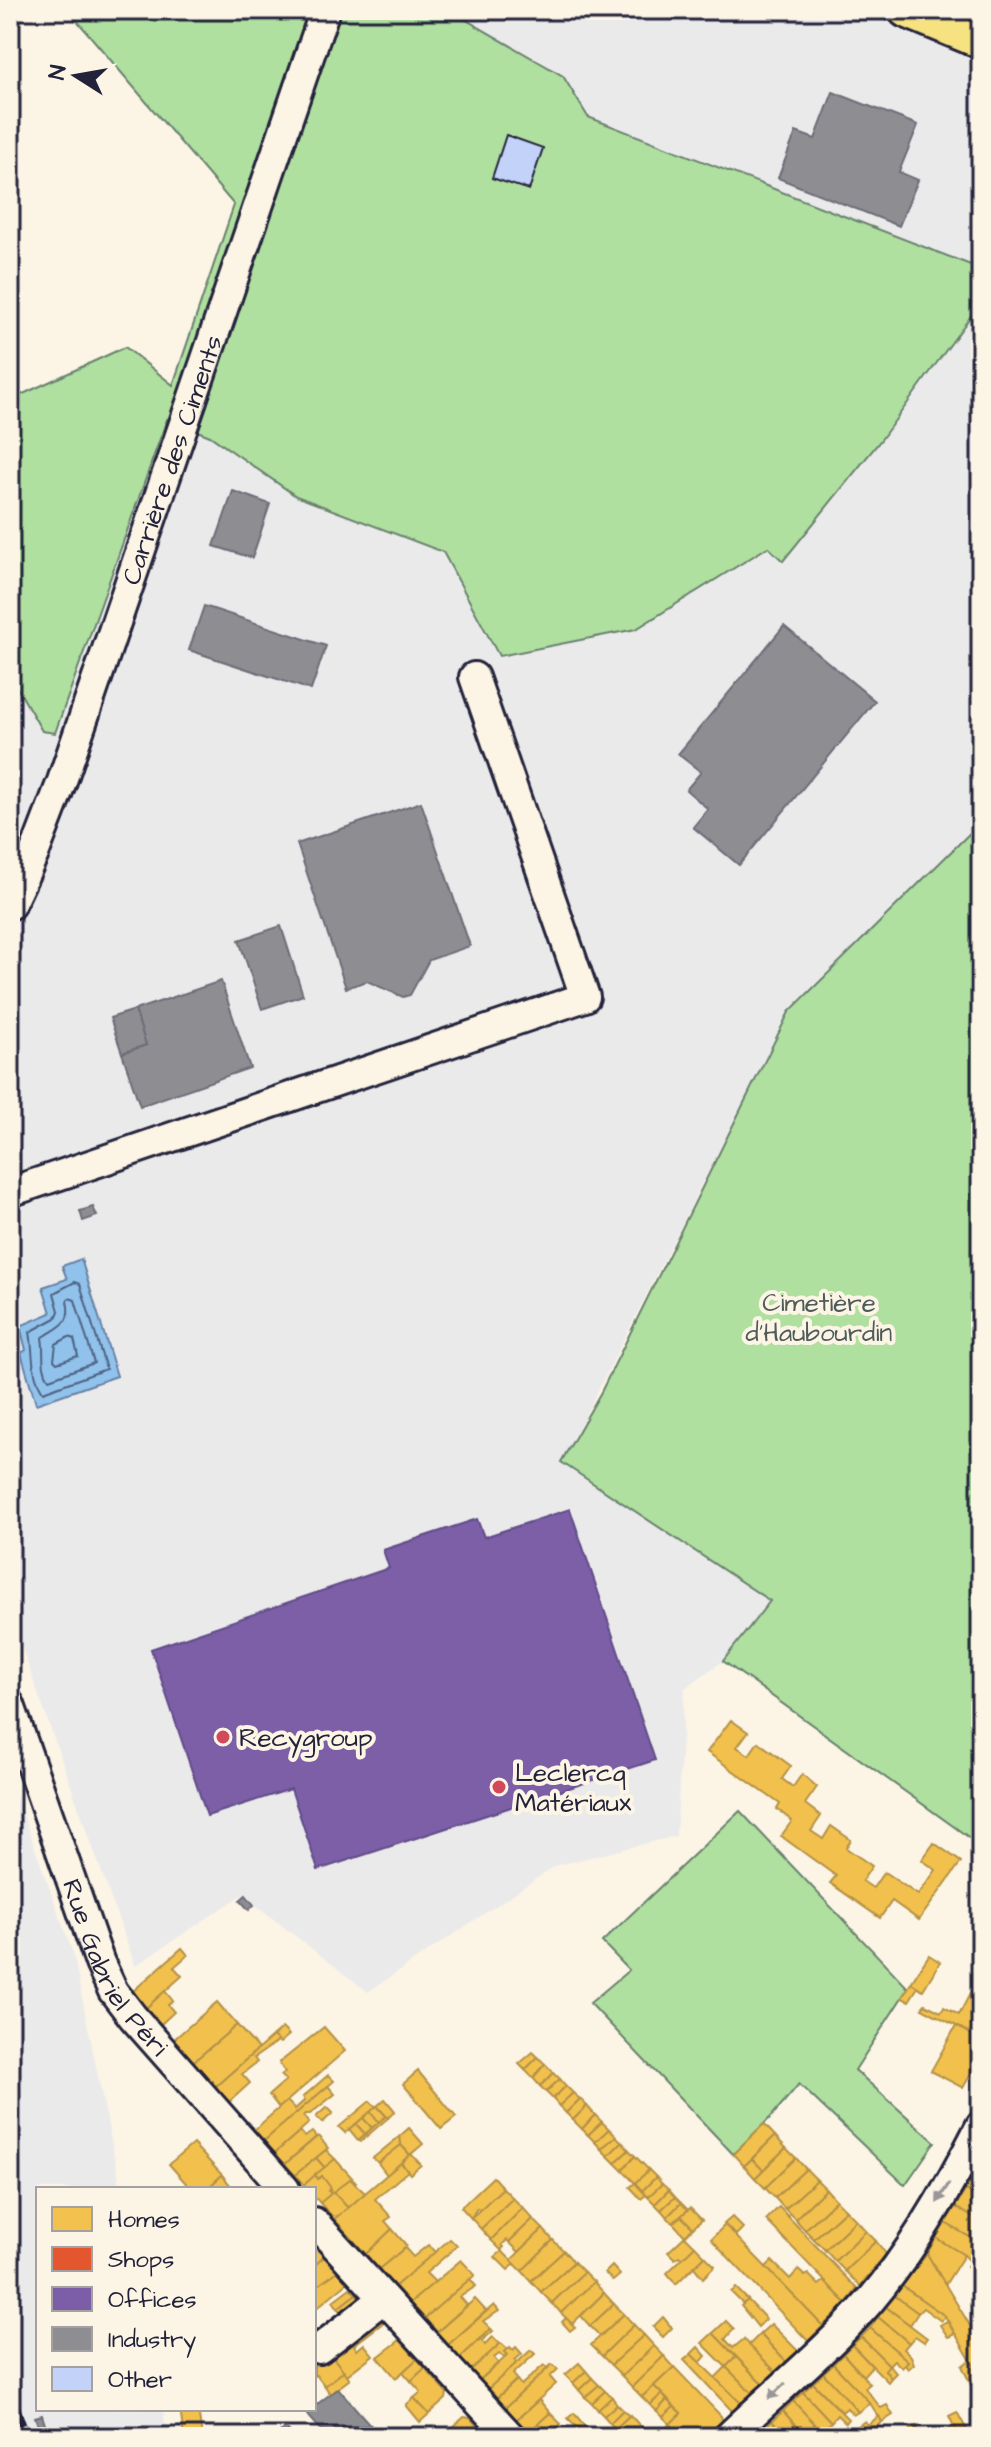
<svg xmlns="http://www.w3.org/2000/svg" width="991" height="2447" viewBox="0 0 991 2447" font-family="'Architects Daughter',sans-serif">
<style>
.built{fill:#ebeaeb}
.green{fill:#b0e0a0;stroke:#69816e;stroke-width:2}
.water{fill:#91c2ec;stroke:#6582a5;stroke-width:2}
.homes{fill:#f2c14e;stroke:#b49148;stroke-width:2}
.shops{fill:#e4572e;stroke:#aa4732;stroke-width:2}
.offices{fill:#7b5ea7;stroke:#604c87;stroke-width:2}
.industry{fill:#8d8d92;stroke:#6d6d78;stroke-width:2}
.lines{fill:none;stroke-linecap:round;stroke-linejoin:round}
.shore{stroke:#4e6282;stroke-width:2}
.building{fill:#c2d2f8;stroke:#22223b;stroke-width:2}
.minor-casing{stroke:#22223b;stroke-width:34}
.major-casing{stroke:#22223b;stroke-width:40}
.minor{stroke:#fcf5e5;stroke-width:28}
.major{stroke:#f7e281;stroke-width:34}
.rail-casing{stroke:#22223b;stroke-width:9}
.rail{stroke:#fcf5e5;stroke-width:6;stroke-dasharray:18;stroke-linecap:butt}
.oneway{fill:#9a9698}
.poi-dot{fill:#d1495b;stroke:#fcf5e5;stroke-width:3}
.labels{text-anchor:middle;stroke-width:8;stroke-linejoin:round;paint-order:stroke}
.street-label{font-size:26px;fill:#22223b;stroke:#fcf5e5}
.park-label{font-size:26px;fill:#4d5b59;stroke:#fcf5e5}
.poi-label{font-size:26px;fill:#22223b;stroke:#fcf5e5;text-anchor:start}
</style>
<rect width="100%" height="100%" fill="#fcf5e5"/>
<filter id="ink" filterUnits="userSpaceOnUse"><feTurbulence type="fractalNoise" baseFrequency=".0125" numOctaves="2"/><feDisplacementMap in="SourceGraphic" scale="16" xChannelSelector="R" yChannelSelector="G"/><feConvolveMatrix kernelMatrix="1 2 1 2 8 2 1 2 1" color-interpolation-filters="sRGB"/></filter>
<g filter="url(#ink)">
<!-- built -->
<g class="built">
<path d="M449,10H981V269L588,117L563,76Z"/>
<path d="M981,302V822L789,1012L562,1462L770,1601L723,1661L685,1688L676,1836L555,1866L368,1992L242,1895L135,1966L10,1615V675L41,731L55,733L166,418L210,436L296,496L443,552L499,656L636,629L768,547L783,560L880,441Z"/>
<path d="M10,1779L73,1953L121,2189H38V2409H163L167,2437H10Z"/>
</g>
<!-- green -->
<g class="green">
<path d="M68,10H449L563,76L588,117L981,269V302L880,441L783,561L768,547L636,629L499,656L443,552L296,496L210,436L167,419L55,733L42,731L10,675V400L125,347L173,385L234,205Z"/>
<path d="M981,822V1846L723,1661L770,1601L561,1462L601,1392L789,1012Z"/>
<path d="M740,1811L908,1988L855,2070L935,2142L905,2185L799,2084L771,2117L733,2154L590,2003L629,1970L602,1942Z"/>
</g>
<!-- water -->
<path class="water" d="M81,1259L117,1376L36,1404L21,1353L26,1350L20,1326L51,1313L43,1287L67,1279L62,1266Z"/>
<!-- homes -->
<g class="homes">
<path d="M731,1720L748,1732L737,1747L749,1755L758,1742L791,1766L782,1779L793,1787L802,1774L817,1787L805,1804L821,1816L811,1831L823,1839L831,1826L851,1840L846,1848L872,1866L862,1881L873,1888L884,1872L918,1895L936,1870L922,1860L934,1843L961,1862L919,1920L892,1901L880,1918L830,1883L836,1876L781,1836L792,1821L777,1809L780,1804L707,1752Z"/>
<path d="M182,1948L188,1955L174,1967L182,1976L145,2009L132,1992Z"/>
<path d="M929,1955L940,1962L923,1990L911,1983Z"/>
<path d="M977,1980L981,1983V2039L922,2008L925,2004L941,2012L944,2007L959,2015Z"/>
<path d="M911,1983L918,1987L909,2001L902,1998Z"/>
<path d="M165,1991L173,2001L168,2005L174,2012L160,2025L145,2009Z"/>
<path d="M217,2002L237,2025L193,2062L173,2040Z"/>
<path d="M237,2025L258,2049L215,2087L193,2062Z"/>
<path d="M956,2026L981,2039V2056L963,2088L931,2071Z"/>
<path d="M324,2027L345,2051L279,2108L269,2095L286,2080L281,2075L285,2072L279,2063Z"/>
<path d="M282,2028L289,2035L280,2043L273,2036Z"/>
<path d="M273,2036L278,2041L254,2058L257,2062L242,2074L250,2083L229,2102L215,2087Z"/>
<path d="M533,2052L538,2057L525,2070L519,2064Z"/>
<path d="M538,2057L545,2064L533,2078L525,2070Z"/>
<path d="M545,2064L554,2073L540,2086L533,2078Z"/>
<path d="M418,2071L456,2117L441,2129L403,2084Z"/>
<path d="M554,2073L560,2079L546,2092L540,2086Z"/>
<path d="M328,2075L334,2081L264,2141L254,2130L287,2101L295,2109L305,2100L303,2097Z"/>
<path d="M560,2079L566,2086L553,2099L546,2092Z"/>
<path d="M328,2086L335,2094L310,2114H305L303,2116L309,2123L275,2153L264,2141Z"/>
<path d="M566,2086L573,2093L559,2106L553,2099Z"/>
<path d="M573,2093L580,2099L566,2113L559,2106Z"/>
<path d="M385,2099L395,2111L388,2118L377,2106Z"/>
<path d="M580,2099L587,2106L573,2120L566,2113Z"/>
<path d="M370,2101L376,2107L345,2133L339,2127Z"/>
<path d="M377,2106L386,2116L379,2122L370,2112Z"/>
<path d="M587,2106L595,2115L582,2129L573,2120Z"/>
<path d="M327,2107L333,2113L322,2123L316,2117Z"/>
<path d="M370,2112L379,2122L372,2128L363,2118Z"/>
<path d="M595,2115L602,2122L588,2135L582,2129Z"/>
<path d="M386,2116L388,2118L360,2142L358,2140Z"/>
<path d="M363,2118L372,2128L365,2134L356,2124Z"/>
<path d="M602,2122L609,2129L595,2142L588,2135Z"/>
<path d="M356,2124L365,2134L358,2140L349,2129Z"/>
<path d="M764,2124L775,2136L744,2166L733,2154Z"/>
<path d="M409,2128L423,2144L410,2155L401,2145L400,2136Z"/>
<path d="M609,2129L616,2136L601,2149L595,2142Z"/>
<path d="M300,2131L305,2137L312,2132L316,2137L285,2164L275,2153Z"/>
<path d="M318,2136L328,2148L295,2175L285,2164Z"/>
<path d="M400,2136L401,2145L378,2163L373,2158Z"/>
<path d="M616,2136L622,2142L608,2156L601,2149Z"/>
<path d="M775,2136L786,2148L763,2170L752,2159Z"/>
<path d="M622,2142L629,2150L615,2163L608,2156Z"/>
<path d="M193,2144L222,2175L207,2189H191L169,2164Z"/>
<path d="M401,2145L410,2155L387,2175L378,2163Z"/>
<path d="M786,2148L796,2158L765,2188L755,2178Z"/>
<path d="M326,2150L335,2159L325,2168L316,2158Z"/>
<path d="M629,2150L635,2156L622,2170L615,2163Z"/>
<path d="M411,2154L421,2165L410,2174L401,2163Z"/>
<path d="M635,2156L649,2170L635,2183L622,2170Z"/>
<path d="M316,2158L325,2168L304,2185L295,2175Z"/>
<path d="M796,2158L806,2169L775,2198L765,2188Z"/>
<path d="M335,2159L356,2182L354,2183L350,2179L332,2194L322,2176L318,2179L315,2175Z"/>
<path d="M752,2159L763,2170L755,2178L744,2166Z"/>
<path d="M401,2163L408,2171L375,2199L391,2217L385,2221L392,2229L366,2254L334,2219Z"/>
<path d="M979,2167L981,2170V2200L966,2190Z"/>
<path d="M806,2169L817,2180L785,2209L775,2198Z"/>
<path d="M649,2170L656,2177L642,2191L635,2183Z"/>
<path d="M222,2175L231,2186L228,2189H207Z"/>
<path d="M315,2175L318,2179L322,2176L331,2188L328,2191L332,2194L320,2203L314,2196V2189H307L304,2185Z"/>
<path d="M493,2177L503,2188L480,2210L477,2208L471,2218L461,2207Z"/>
<path d="M656,2177L662,2184L648,2197L642,2191Z"/>
<path d="M350,2179L365,2193L348,2208L333,2192Z"/>
<path d="M817,2180L826,2189L795,2219L785,2209Z"/>
<path d="M635,2183L646,2195L641,2199L630,2187Z"/>
<path d="M662,2184L669,2190L655,2204L648,2197Z"/>
<path d="M503,2188L513,2198L481,2229L471,2218Z"/>
<path d="M826,2189L836,2200L805,2230L795,2219Z"/>
<path d="M669,2190L675,2197L661,2210L655,2204Z"/>
<path d="M966,2190L981,2200V2222L955,2207Z"/>
<path d="M333,2192L348,2208L334,2219L320,2203Z"/>
<path d="M675,2197L681,2203L667,2217L661,2210Z"/>
<path d="M513,2198L523,2208L491,2240L481,2229Z"/>
<path d="M836,2200L846,2210L814,2239L805,2230Z"/>
<path d="M681,2203L688,2210L673,2223L667,2217Z"/>
<path d="M779,2207L857,2289L846,2303L766,2220Z"/>
<path d="M955,2207L981,2222L973,2239L945,2223Z"/>
<path d="M523,2208L533,2219L509,2242L507,2240L502,2245L504,2247L501,2250L491,2240Z"/>
<path d="M690,2208L702,2220L693,2228L681,2216Z"/>
<path d="M846,2210L856,2220L825,2250L814,2239Z"/>
<path d="M681,2216L693,2228L685,2236L673,2223Z"/>
<path d="M732,2217L743,2228L736,2235L724,2224Z"/>
<path d="M533,2219L543,2229L519,2252L509,2242Z"/>
<path d="M856,2220L866,2231L835,2261L825,2250Z"/>
<path d="M945,2223L973,2239L979,2248L971,2262L964,2255L936,2238Z"/>
<path d="M725,2225L823,2326L808,2341L711,2239Z"/>
<path d="M392,2229L407,2246L379,2269L366,2254Z"/>
<path d="M543,2229L553,2240L522,2271L511,2260Z"/>
<path d="M866,2231L876,2241L845,2271L835,2261Z"/>
<path d="M685,2236L695,2246L682,2259L679,2256L675,2259L668,2252Z"/>
<path d="M936,2238L964,2255L945,2285L927,2254Z"/>
<path d="M450,2239L457,2246L426,2273L435,2282L410,2303L395,2286Z"/>
<path d="M553,2240L564,2251L531,2281L522,2271Z"/>
<path d="M876,2241L886,2254L860,2286L845,2271Z"/>
<path d="M315,2245L325,2256L314,2266V2246Z"/>
<path d="M428,2245L435,2252L395,2286L379,2269L405,2248L413,2257Z"/>
<path d="M695,2246L705,2256L676,2284L667,2273Z"/>
<path d="M502,2251L515,2264L508,2270L495,2257Z"/>
<path d="M564,2251L574,2262L541,2292L531,2281Z"/>
<path d="M927,2254L981,2344V2378L945,2316L902,2286Z"/>
<path d="M325,2256L338,2271L314,2291V2266Z"/>
<path d="M705,2256L715,2266L703,2278L694,2267Z"/>
<path d="M461,2260L475,2275L425,2318L410,2303Z"/>
<path d="M772,2261L790,2279L798,2270L805,2276L808,2274L819,2285L824,2281L846,2303L823,2326L766,2267Z"/>
<path d="M574,2262L584,2272L552,2303L541,2292Z"/>
<path d="M971,2262L981,2278L976,2281L967,2266Z"/>
<path d="M612,2266L620,2275L613,2281L605,2273Z"/>
<path d="M338,2271L348,2282L314,2310L316,2287Z"/>
<path d="M584,2272L594,2282L561,2313L552,2303Z"/>
<path d="M470,2279L476,2286L460,2297L467,2305L437,2332L425,2318Z"/>
<path d="M594,2282L604,2293L572,2324L561,2313Z"/>
<path d="M902,2286L945,2316L941,2321L923,2308L918,2313L895,2296Z"/>
<path d="M350,2288L356,2294L338,2308L333,2301Z"/>
<path d="M736,2288L748,2300L743,2304L731,2292Z"/>
<path d="M604,2293L614,2304L590,2326L581,2316Z"/>
<path d="M356,2294L368,2308L350,2322L338,2308Z"/>
<path d="M895,2296L918,2313L910,2325L886,2307Z"/>
<path d="M475,2299L486,2311L448,2345L437,2332Z"/>
<path d="M748,2300L766,2319L758,2327L741,2306Z"/>
<path d="M614,2304L624,2314L600,2336L590,2326Z"/>
<path d="M494,2305L499,2311L483,2321L491,2329L460,2358L448,2345Z"/>
<path d="M886,2307L927,2338L924,2342L915,2336L909,2343L878,2317Z"/>
<path d="M373,2310L384,2322L354,2345L357,2350L364,2344L373,2355L347,2375L324,2347Z"/>
<path d="M624,2314L634,2325L602,2356L591,2345Z"/>
<path d="M663,2317L672,2328L663,2337L653,2327Z"/>
<path d="M878,2317L909,2343L904,2349L911,2356L914,2364L908,2369L905,2365L908,2361L870,2328Z"/>
<path d="M566,2318L575,2327L570,2331L562,2322Z"/>
<path d="M726,2321L734,2329L725,2339L733,2348L744,2339L776,2372L763,2384L713,2333Z"/>
<path d="M947,2321L955,2334L948,2337L940,2325Z"/>
<path d="M771,2324L798,2351L786,2362L760,2334Z"/>
<path d="M634,2325L644,2335L611,2365L602,2356Z"/>
<path d="M870,2328L908,2361L902,2368L894,2360L889,2365L861,2337Z"/>
<path d="M491,2329L493,2331L482,2341L485,2345L493,2337L500,2344L471,2370L460,2358Z"/>
<path d="M713,2333L736,2357L726,2367L702,2343Z"/>
<path d="M760,2334L786,2362L776,2372L749,2345Z"/>
<path d="M644,2335L654,2346L622,2376L611,2365Z"/>
<path d="M861,2337L889,2365L885,2370L891,2378L888,2382L852,2345Z"/>
<path d="M400,2340L417,2359L396,2378L378,2357Z"/>
<path d="M501,2343L508,2349L505,2352L508,2355L505,2358L499,2354L494,2358L498,2363L480,2380L471,2370Z"/>
<path d="M852,2345L872,2366L863,2376L843,2354Z"/>
<path d="M654,2346L664,2356L632,2387L622,2376Z"/>
<path d="M324,2347L344,2371L325,2386L316,2375L314,2376V2355Z"/>
<path d="M510,2347L513,2350L516,2347L522,2354L515,2360L518,2362L488,2389L480,2380L508,2355L505,2352Z"/>
<path d="M698,2347L706,2356L700,2363L691,2354Z"/>
<path d="M531,2350L535,2354L513,2374L517,2379L497,2398L488,2389Z"/>
<path d="M691,2354L742,2404L734,2413L684,2360Z"/>
<path d="M843,2354L870,2384L865,2388L881,2408L887,2405L893,2415L882,2422L870,2403L833,2364Z"/>
<path d="M664,2356L674,2367L642,2397L632,2387Z"/>
<path d="M736,2357L763,2384L753,2394L726,2367Z"/>
<path d="M417,2359L425,2368L411,2381L403,2372Z"/>
<path d="M970,2360L981,2378L971,2385L962,2366Z"/>
<path d="M579,2363L586,2371L573,2383L565,2375Z"/>
<path d="M552,2364L558,2369L550,2377L556,2384L516,2420L505,2408Z"/>
<path d="M833,2364L870,2403L858,2412L823,2373Z"/>
<path d="M544,2365L548,2368L505,2408L497,2398L517,2380L521,2385Z"/>
<path d="M889,2365L896,2373L891,2378L885,2370Z"/>
<path d="M674,2367L721,2416L723,2423L709,2437H683L670,2424L681,2413L654,2386Z"/>
<path d="M726,2367L753,2394L742,2404L715,2378Z"/>
<path d="M425,2368L447,2393L446,2399L429,2414L414,2398L421,2392L411,2381Z"/>
<path d="M344,2371L350,2379L330,2394L325,2386Z"/>
<path d="M586,2371L592,2378L579,2390L573,2383Z"/>
<path d="M823,2373L849,2401L858,2412L853,2415L847,2408L842,2412L813,2383Z"/>
<path d="M592,2378L599,2385L585,2397L579,2390Z"/>
<path d="M813,2383L848,2419L845,2423L837,2415L831,2422L803,2392Z"/>
<path d="M599,2385L605,2391L592,2403L585,2397Z"/>
<path d="M654,2386L662,2394L650,2405L642,2397Z"/>
<path d="M605,2391L612,2397L598,2410L592,2403Z"/>
<path d="M803,2392L831,2422L826,2427L831,2437H826L793,2401Z"/>
<path d="M662,2394L667,2400L657,2411L650,2405Z"/>
<path d="M612,2397L617,2404L604,2416L598,2410Z"/>
<path d="M414,2398L429,2414L420,2422L406,2405Z"/>
<path d="M539,2400L550,2413L528,2433L516,2420Z"/>
<path d="M667,2400L674,2407L663,2417L657,2411Z"/>
<path d="M793,2401L815,2424L803,2434L783,2411Z"/>
<path d="M617,2404L623,2410L610,2423L604,2416Z"/>
<path d="M674,2407L681,2413L670,2424L663,2417Z"/>
<path d="M180,2409H198L202,2437H184Z"/>
<path d="M623,2410L629,2416L615,2429L610,2423Z"/>
<path d="M783,2411L803,2434L806,2437H785L772,2421Z"/>
<path d="M957,2412L968,2432L976,2428L980,2437H959L949,2416Z"/>
<path d="M550,2413L561,2424L547,2437H532L528,2433Z"/>
<path d="M574,2413L592,2435L593,2437H578L582,2434L568,2418Z"/>
<path d="M630,2415L642,2428L631,2437H625L616,2428Z"/>
<path d="M879,2416L882,2422L872,2430L868,2425Z"/>
<path d="M464,2417L470,2418L479,2428L469,2437H442Z"/>
<path d="M772,2421L785,2437H763L760,2433Z"/>
<path d="M865,2421L872,2430L860,2437L854,2429Z"/>
<path d="M670,2424L682,2436L680,2437H666L661,2432Z"/>
<path d="M916,2426L922,2437H914L910,2429Z"/>
<path d="M954,2426L960,2436L959,2437H953L949,2429Z"/>
<path d="M479,2428L487,2437H469Z"/>
</g>
<!-- shops -->
<path class="shops" d="M566,10H603L599,22Z"/>
<!-- offices -->
<path class="offices" d="M570,1509L655,1760L318,1870L291,1789L207,1816L151,1649L389,1568L383,1550L477,1519L484,1537Z"/>
<!-- industry -->
<g class="industry">
<path d="M833,92L918,125L899,172L918,180L899,226L778,178L796,132L815,139Z"/>
<path d="M233,491L270,504L252,558L214,546Z"/>
<path d="M204,606L326,646L311,690L189,650Z"/>
<path d="M784,626L875,701L739,865L693,827L708,809L686,790L701,772L678,754Z"/>
<path d="M421,802L470,946L429,960L410,995L403,997L367,981L346,988L297,844Z"/>
<path d="M281,926L303,995L262,1009L239,940Z"/>
<path d="M221,981L250,1068L140,1106L122,1053L146,1045L135,1010Z"/>
<path d="M135,1010L146,1045L122,1053L110,1018Z"/>
<path d="M93,1207L97,1216L83,1221L80,1211Z"/>
<path d="M246,1895L254,1905L249,1910L240,1900Z"/>
<path d="M338,2388L357,2410L381,2437H327L306,2413Z"/>
<path d="M42,2415L49,2437H42L35,2417Z"/>
<path d="M286,2428L294,2437H275Z"/>
</g>
<g class="lines">
<!-- shore -->
<g class="shore">
<path d="M75,1282L80,1284L106,1369L43,1392C30,1372 34,1354 30,1332L56,1318L59,1311L54,1293Z"/>
<path d="M69,1298L75,1300L94,1363L49,1379C40,1366 45,1353 42,1338C57,1327 73,1325 67,1301Z"/>
<path d="M69,1337L74,1339L78,1356L57,1363L54,1360L56,1344Z"/>
</g>
</g>
<!-- building -->
<path class="building" d="M506,135L543,148L529,190L492,178Z"/>
<g class="lines">
<defs>
<g id="minor">
<path id="s1" d="M10,905L34,854L62,781L325,10"/>
<path d="M10,1192L585,997L474,677"/>
<path id="s2" d="M10,1705L100,1963L113,1991L133,2017L285,2189"/>
<path d="M314,2222L511,2437"/>
<path d="M319,2349L383,2299"/>
<path d="M728,2437C775,2392 827,2350 870,2301C914,2249 950,2186 981,2125"/>
</g>
<path id="major" d="M906,10L981,41"/>
</defs>
<!-- minor casing -->
<use href="#minor" class="minor-casing"/>
<!-- major casing -->
<use href="#major" class="major-casing"/>
<!-- minor -->
<use href="#minor" class="minor"/>
<!-- major -->
<use href="#major" class="major"/>
<defs>
<g id="rail">
<path d="M10,2391L26,2437"/>
<path d="M10,2430L12,2437"/>
</g>
</defs>
<!-- rail casing -->
<use href="#rail" class="rail-casing"/>
<!-- rail -->
<use href="#rail" class="rail"/>
</g>
<!-- one-way arrows -->
<defs><path id="oneway-solid" d="M-6-.8H1V-3.2L6.5 0L1 3.2V.8H-6Z" transform="scale(2)"/></defs>
<g class="oneway">
<use href="#oneway-solid" transform="translate(943 2193) rotate(122)"/>
<use href="#oneway-solid" transform="translate(777 2391) rotate(137)"/>
</g>
</g>
<!-- markers -->
<g class="poi-dot">
<circle cx="223" cy="1737" r="8"/>
<circle cx="499" cy="1787" r="8"/>
</g>
<g class="labels">
<!-- street labels -->
<g class="street-label">
<text dy="9" stroke="none"><textPath href="#s1" startOffset="474">Carrière des Ciments</textPath></text>
<text dy="9" stroke="none"><textPath href="#s2" startOffset="284">Rue Gabriel Péri</textPath></text>
</g>
<!-- park labels -->
<g class="park-label">
<text x="819" y="1311">Cimetière<tspan x="819" dy="30">d'Haubourdin</tspan></text>
</g>
<!-- poi labels -->
<g class="poi-label">
<text x="239" y="1746">Recygroup</text>
<text x="515" y="1781">Leclercq<tspan x="515" dy="30">Matériaux</tspan></text>
</g>
</g>
<!-- margin -->
<rect width="991" height="2447" fill="none" stroke="#fcf5e5" stroke-width="40"/>
<rect x="20" y="20" width="951" height="2407" fill="none" stroke="#22223b" stroke-width="3" filter="url(#ink)"/>
<!-- legend -->
<rect x="36" y="2187" width="280" height="224" fill="#fcf5e5" stroke="#a5a1a1" stroke-width="2"/>
<rect x="52" y="2207" width="40" height="24" fill="#f2c14e" stroke="#a5a1a1" stroke-width="2"/>
<text x="108" y="2227" font-size="24" fill="#22223b">Homes</text>
<rect x="52" y="2247" width="40" height="24" fill="#e4572e" stroke="#a5a1a1" stroke-width="2"/>
<text x="108" y="2267" font-size="24" fill="#22223b">Shops</text>
<rect x="52" y="2287" width="40" height="24" fill="#7b5ea7" stroke="#a5a1a1" stroke-width="2"/>
<text x="108" y="2307" font-size="24" fill="#22223b">Offices</text>
<rect x="52" y="2327" width="40" height="24" fill="#8d8d92" stroke="#a5a1a1" stroke-width="2"/>
<text x="108" y="2347" font-size="24" fill="#22223b">Industry</text>
<rect x="52" y="2367" width="40" height="24" fill="#c2d2f8" stroke="#a5a1a1" stroke-width="2"/>
<text x="108" y="2387" font-size="24" fill="#22223b">Other</text>
<!-- north arrow -->
<g transform="translate(76 76) rotate(281)" stroke="#fcf5e5" stroke-width="6" paint-order="stroke">
<path d="M0-6L14 30L0 20L-14 30Z" fill="#22223b"/>
<text y="-12" font-size="22" font-weight="bold" text-anchor="middle" fill="#22223b">N</text>
</g>
</svg>
